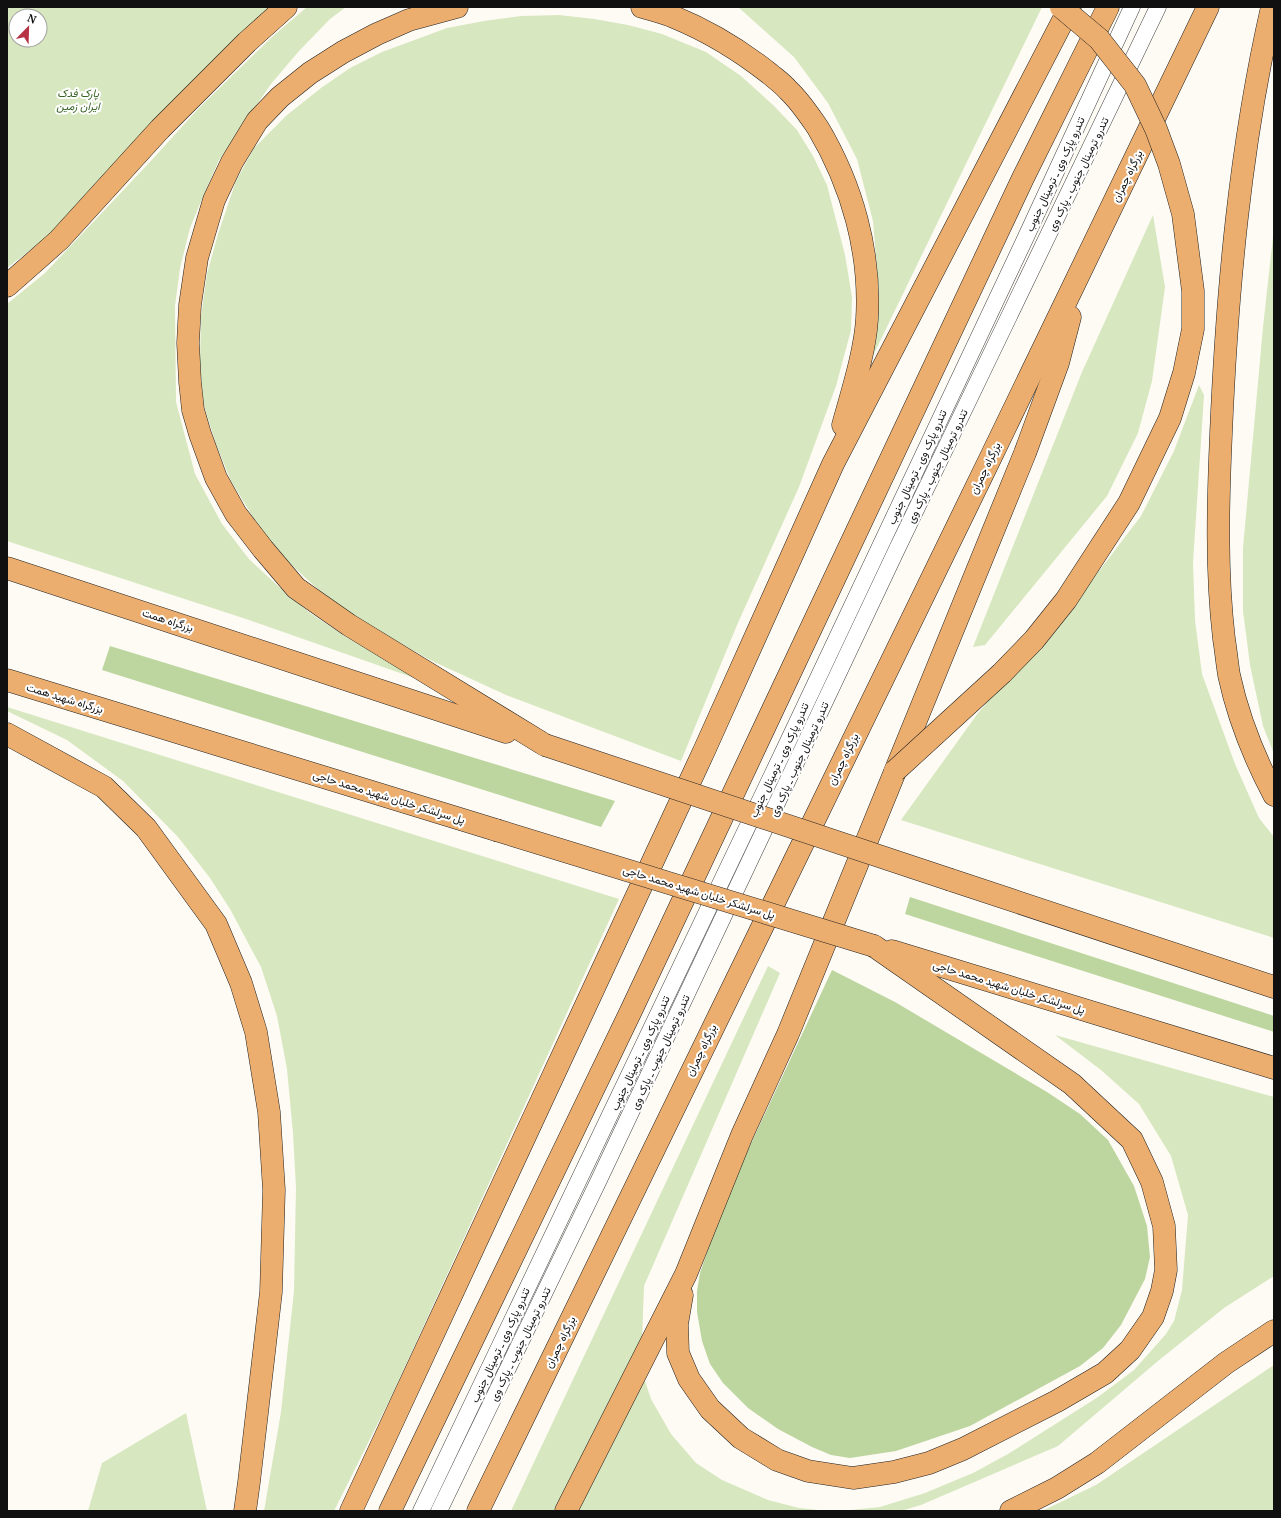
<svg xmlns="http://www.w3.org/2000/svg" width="1281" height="1518" viewBox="0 0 1281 1518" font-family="'PT Serif',Vazirmatn,serif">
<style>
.green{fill:#d7e7bf;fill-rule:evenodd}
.forest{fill:#bdd6a0}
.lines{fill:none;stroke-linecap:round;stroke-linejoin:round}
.service-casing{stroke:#434343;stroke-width:17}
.trunk-casing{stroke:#212121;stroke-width:23}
.service{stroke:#fff;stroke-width:16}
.trunk{stroke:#ecae6e;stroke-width:22}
.trunk-bridge-casing{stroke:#212121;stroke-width:23;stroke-linecap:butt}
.trunk-bridge{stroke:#ecae6e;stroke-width:22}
.labels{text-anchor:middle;stroke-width:4;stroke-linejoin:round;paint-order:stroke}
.park-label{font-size:11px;font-style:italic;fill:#376424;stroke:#fff}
.street-label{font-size:11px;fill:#101010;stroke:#fff}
</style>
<rect width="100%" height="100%" fill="#fefbf4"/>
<!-- green -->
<g class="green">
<path d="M7,7H270L234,41L48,236L7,268ZM16,16H40V40H16Z"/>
<path d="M307,7H346L330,19L299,51L271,84L219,160L204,194L190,228L180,268L175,306L176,402L195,474L222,524L249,559L277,585L310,613L343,635L420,680L246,619L7,541V304L45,273L149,163L199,108L273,36Z"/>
<path d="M738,7H1042L869,364L879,293L873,221L857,159L828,103L794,57Z"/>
<path d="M559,15L594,19L628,25L662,34L706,52L741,76L773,105L797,130L813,156L827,185L845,255L852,297L851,330L836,386L799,487L737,625L681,761L506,695L430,660L358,619L320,591L284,558L253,517L231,481L216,444L204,406L200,365L201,316L207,274L218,234L236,181L254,148L287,115L321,88L350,68L382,52L447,28L484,21L521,16Z"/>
<path d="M1153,215L1165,287L1152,381L1138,433L1107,496L985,645L973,647L1082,372Z"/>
<path d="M1274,228V754L1263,726L1250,665L1243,611V548L1263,327Z"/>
<path d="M1199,385L1204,395L1193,563L1195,620L1202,674L1235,764L1259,818L1274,837V938L901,820L978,713L1083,592L1141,516L1174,451Z"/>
<path d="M7,707L619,899L392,1395L334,1511H264L281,1412L294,1291L296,1188L293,1133L287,1069L277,1016L261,967L230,909L210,878L178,837L123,781L67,740L7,711Z"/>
<path d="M768,966L780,973L644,1286L641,1369L651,1399L671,1434L696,1463L722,1480L768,1500L799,1508L829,1511H511Z"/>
<path d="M1055,1035L1274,1097V1276L1224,1308L1158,1361L1058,1446L921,1505L901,1511H840L880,1507L925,1493L973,1473L1008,1454L1098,1397L1134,1370L1166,1334L1174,1321L1182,1290L1188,1215L1171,1156L1139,1104L1101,1070Z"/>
<path d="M1274,1365V1511H1042L1096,1485Z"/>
<path d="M186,1413L207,1511H88L102,1463Z"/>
</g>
<!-- forest -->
<g class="forest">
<path d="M110,646L615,801L601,827L102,670Z"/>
<path d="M910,897L1274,1016V1032L905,914Z"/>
<path d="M832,970L895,1002L1047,1092L1080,1114L1108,1140L1134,1186L1147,1226L1150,1257L1145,1279L1121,1325L1103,1348L1080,1366L970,1426L896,1451L850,1458L831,1455L812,1447L778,1429L748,1408L723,1383L710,1364L702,1341L697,1312V1291L700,1273L719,1217L748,1150Z"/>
</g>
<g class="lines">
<defs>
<g id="service">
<path d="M421,1511L784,750L1025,239L1132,7"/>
<path d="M439,1511L598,1182L897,549L1158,7"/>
</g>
<g id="trunk">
<path d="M457,7L409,20L377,34L343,52L310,73L280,97L257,121L232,162L214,200L197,258L190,305L188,343L190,382L193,410L200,434L216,478L236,514L263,549L296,588L349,625L545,745"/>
<path d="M642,7C653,10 664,13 674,17C708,31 741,51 770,74C776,79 783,84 788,90C800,101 809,115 818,128C852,185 871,252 867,319C865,352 852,392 843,425"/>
<path d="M1272,7C1240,147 1227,291 1221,434C1218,502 1216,571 1224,639C1226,651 1227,663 1229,675C1238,717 1254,757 1274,795"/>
<path d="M7,286L59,240L160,129L247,42L286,7"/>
<path d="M7,568L506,732"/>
<path d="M7,680L496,830"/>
<path d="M7,734L104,787L146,828L216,924L241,983L256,1032L269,1112L274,1190L271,1292L249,1482L245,1511"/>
<path d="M951,880L1274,987"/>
<path d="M892,951L1274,1068"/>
<path d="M682,1295L677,1324L678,1353L689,1379L710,1409L741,1438L777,1460L808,1471L853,1478L894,1472L929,1463L963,1449L1057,1401L1105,1373L1130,1350L1153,1317L1162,1291L1166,1270L1164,1226L1152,1182L1132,1140L1072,1084L874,946"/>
<path d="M351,1511L704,751L833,464L1070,7"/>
<path d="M390,1511L630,1013L1023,178L1108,7"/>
<path d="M478,1511C719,1009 968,510 1208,7"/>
<path d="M566,1511L686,1274L742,1135L788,1034L1025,453L1058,363L1070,317"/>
<path d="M1011,1511L1057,1488L1097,1463L1226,1363L1274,1331"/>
</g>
</defs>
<!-- service casing -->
<use href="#service" class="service-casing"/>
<!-- trunk casing -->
<use href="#trunk" class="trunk-casing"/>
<!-- service -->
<use href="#service" class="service"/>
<!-- trunk -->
<use href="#trunk" class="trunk"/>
<defs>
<g id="trunk-bridge">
<path d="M545,745L951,880"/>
<path d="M895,771L1002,673L1034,640L1066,600L1129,503L1170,418L1184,373L1193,329V291L1183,214L1169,164L1156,129L1135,85L1099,39L1061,7"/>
<path d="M496,830L874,946"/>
</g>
</defs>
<!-- trunk-bridge casing -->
<use href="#trunk-bridge" class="trunk-bridge-casing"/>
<!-- trunk-bridge -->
<use href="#trunk-bridge" class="trunk-bridge"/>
</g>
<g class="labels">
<!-- park labels -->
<g class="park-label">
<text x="78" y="97">پارک فدک<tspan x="78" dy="13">ایران زمین</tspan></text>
</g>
<!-- street labels -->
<g class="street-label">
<text transform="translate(1055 174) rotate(-65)" y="4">تندرو پارک وی ـ ترمینال جنوب</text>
<text transform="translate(1078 174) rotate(-64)" y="4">تندرو ترمینال جنوب ـ پارک وی</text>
<text transform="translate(1127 176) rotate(-64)" y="4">بزرگراه چمران</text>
<text transform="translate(937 466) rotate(-64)" y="4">تندرو ترمینال جنوب ـ پارک وی</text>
<text transform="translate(917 467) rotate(-65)" y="4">تندرو پارک وی ـ ترمینال جنوب</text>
<text transform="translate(985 468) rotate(-64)" y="4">بزرگراه چمران</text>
<text transform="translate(168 620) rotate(18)" y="4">بزرگراه همت</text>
<text transform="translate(65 698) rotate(17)" y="4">بزرگراه شهید همت</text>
<text transform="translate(799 759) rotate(-65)" y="4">تندرو ترمینال جنوب ـ پارک وی</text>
<text transform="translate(843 759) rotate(-64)" y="4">بزرگراه چمران</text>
<text transform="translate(779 760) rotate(-65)" y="4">تندرو پارک وی ـ ترمینال جنوب</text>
<text transform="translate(389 797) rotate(17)" y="4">پل سرلشکر خلبان شهید محمد حاجی</text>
<text transform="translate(699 892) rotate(17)" y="4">پل سرلشکر خلبان شهید محمد حاجی</text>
<text transform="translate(1009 987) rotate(17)" y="4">پل سرلشکر خلبان شهید محمد حاجی</text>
<text transform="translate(701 1050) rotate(-64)" y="4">بزرگراه چمران</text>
<text transform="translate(660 1052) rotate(-65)" y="4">تندرو ترمینال جنوب ـ پارک وی</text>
<text transform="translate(640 1053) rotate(-65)" y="4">تندرو پارک وی ـ ترمینال جنوب</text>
<text transform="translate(560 1342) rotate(-64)" y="4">بزرگراه چمران</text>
<text transform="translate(520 1344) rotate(-64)" y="4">تندرو ترمینال جنوب ـ پارک وی</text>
<text transform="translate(500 1345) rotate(-65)" y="4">تندرو پارک وی ـ ترمینال جنوب</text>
</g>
</g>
<!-- border -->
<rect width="1281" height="1518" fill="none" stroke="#101010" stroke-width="16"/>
<!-- north arrow -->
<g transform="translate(28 28) rotate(23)"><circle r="19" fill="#ffffff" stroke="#9f9f9f"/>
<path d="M0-3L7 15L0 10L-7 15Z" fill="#b63244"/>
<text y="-6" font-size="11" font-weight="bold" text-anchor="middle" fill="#101010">N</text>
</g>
</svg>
